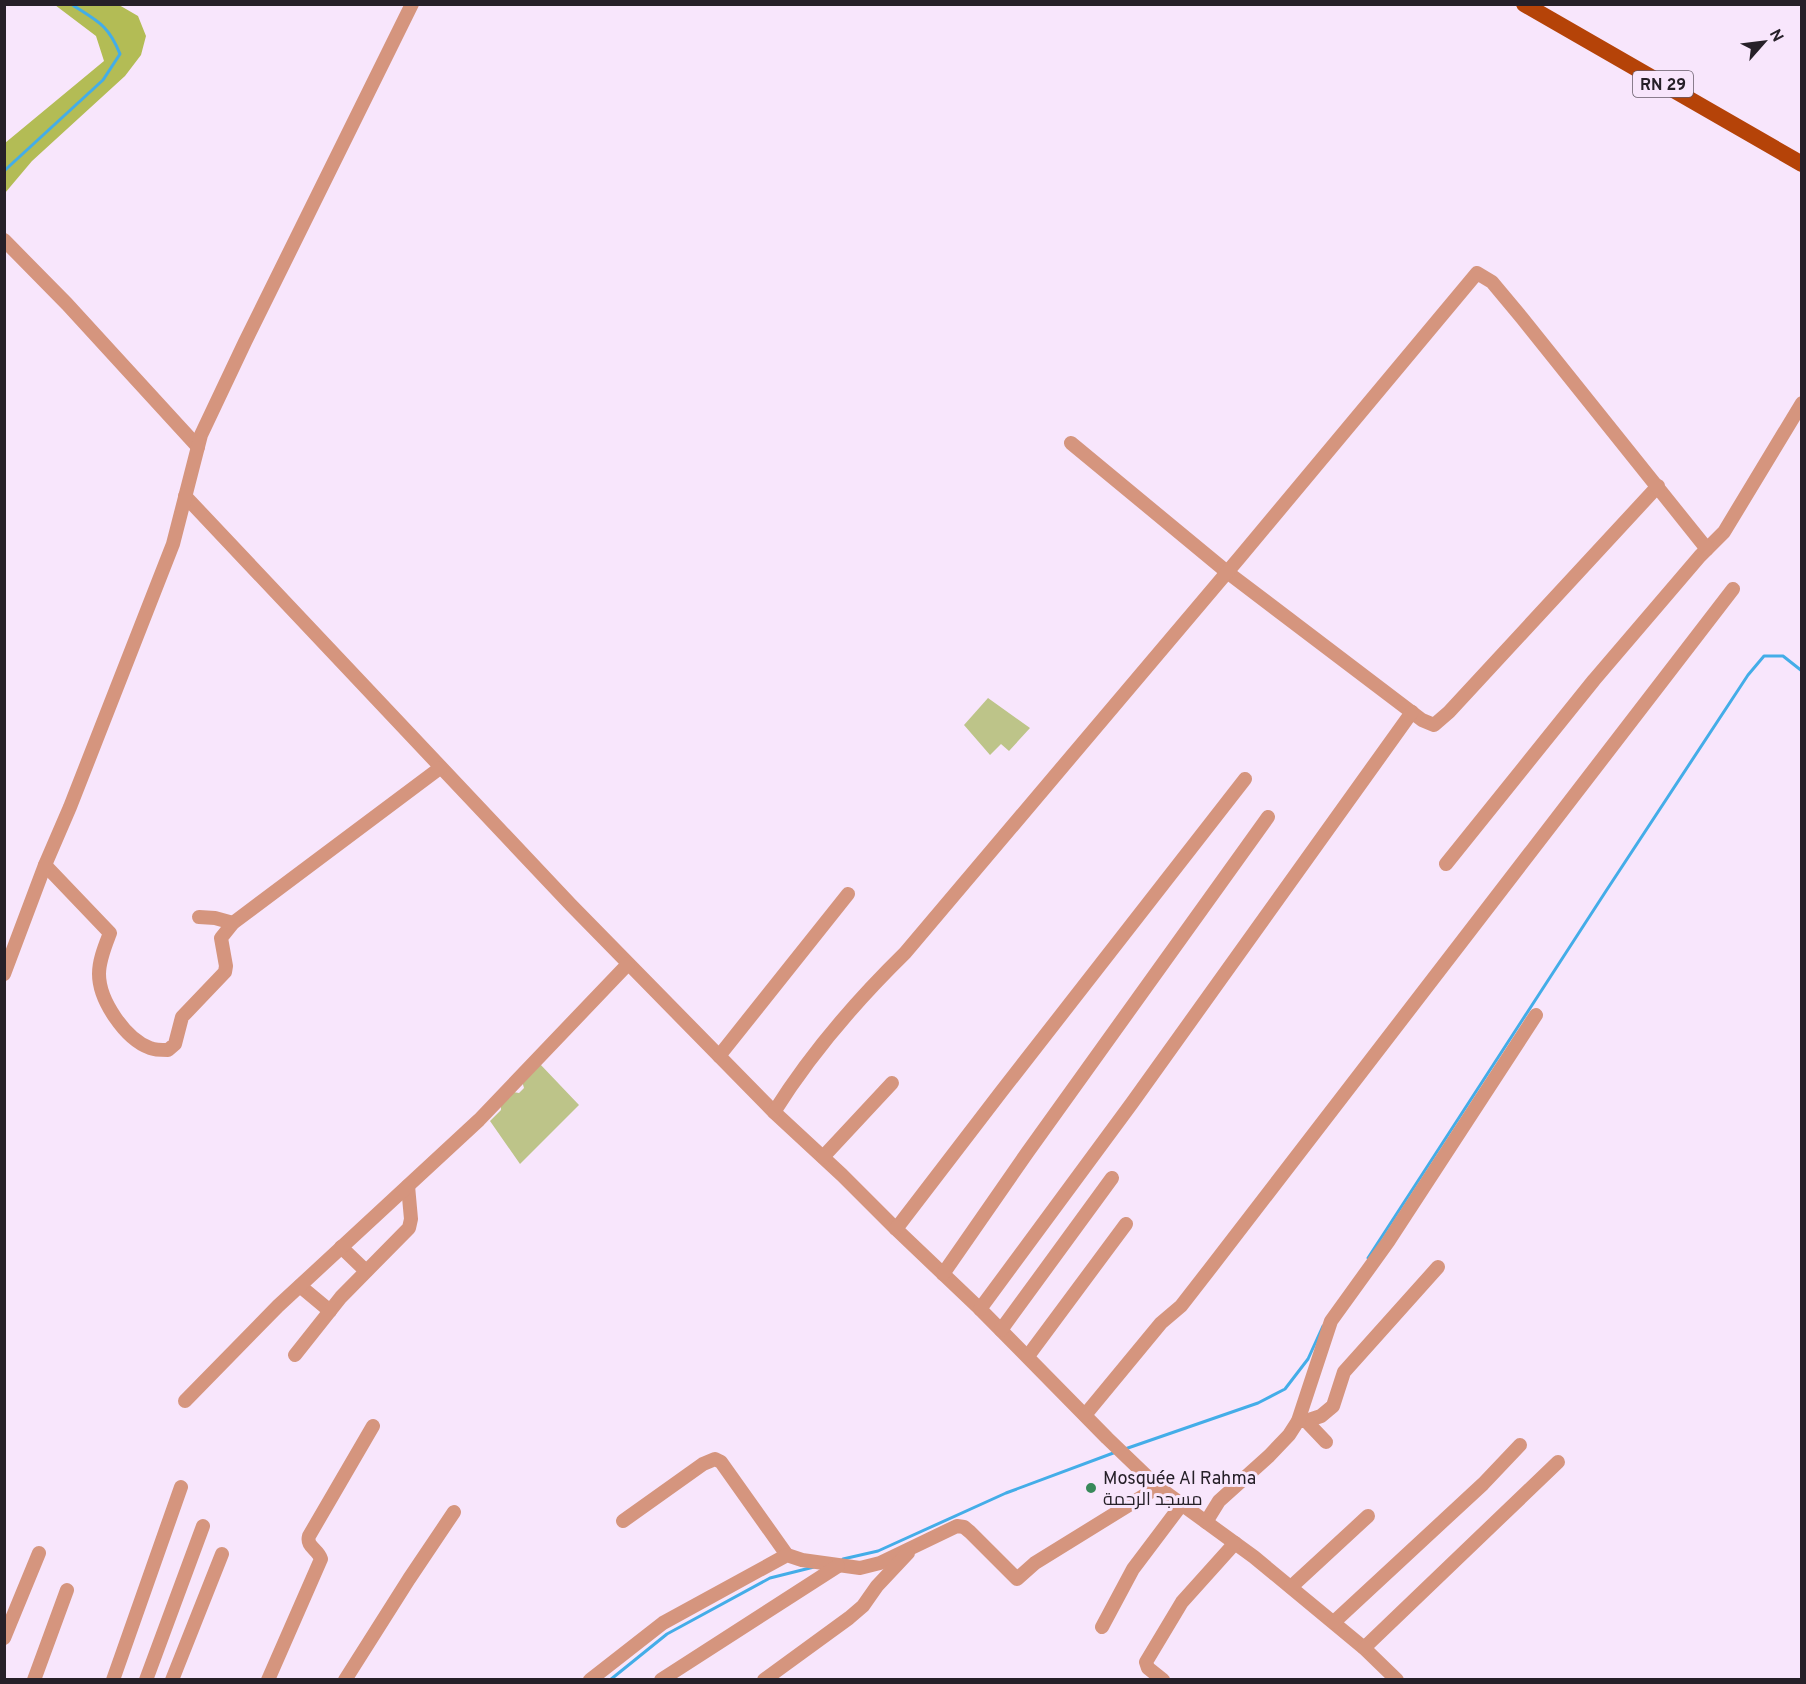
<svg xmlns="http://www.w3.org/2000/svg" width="1806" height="1684" viewBox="0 0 1806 1684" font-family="Overpass,Cairo,sans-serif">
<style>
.green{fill:#bdc489}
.forest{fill:#b3bc55}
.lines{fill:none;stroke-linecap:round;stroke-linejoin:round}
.stream{stroke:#44ade8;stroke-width:3}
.minor{stroke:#d5957e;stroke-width:14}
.major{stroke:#b54308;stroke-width:16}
.poi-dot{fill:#38895a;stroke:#f8e6fc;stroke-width:2}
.labels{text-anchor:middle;stroke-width:6;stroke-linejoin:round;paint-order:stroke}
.shield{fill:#f8e6fc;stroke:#655b68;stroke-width:1.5}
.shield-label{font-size:16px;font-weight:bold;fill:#262028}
.poi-label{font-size:18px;fill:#262028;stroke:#f8e6fc;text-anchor:start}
</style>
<rect width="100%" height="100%" fill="#f8e6fc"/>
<!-- green -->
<g class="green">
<path d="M988,698L1030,728L1009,751L1001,744L990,755L964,725Z"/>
<path d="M539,1063L579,1105L520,1164L490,1121L501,1110V1105L513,1092L519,1093L524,1088L522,1081Z"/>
</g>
<!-- forest -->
<path class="forest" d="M55,5H119L138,16L146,36L141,55L125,76L32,161L5,193V143L104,61L96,36Z"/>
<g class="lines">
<!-- stream -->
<g class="stream">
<path d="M4,171L103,80L120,54C108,24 97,21 71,4"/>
<path d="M1368,1258L1606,891L1748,675L1764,656H1783L1802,671"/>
<path d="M1125,1449L1258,1403L1285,1389L1308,1359L1323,1326"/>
<path d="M843,1559L878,1551L1006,1493L1116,1452"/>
<path d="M610,1680L667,1634L770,1578L814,1567"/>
</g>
<!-- minor -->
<g class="minor">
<path d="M4,240L67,304L198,447"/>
<path d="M1071,443L1227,572L1422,720L1434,725L1449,712L1658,486"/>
<path d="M185,496L571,905L774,1112L842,1175L896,1229L980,1309L1107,1438L1158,1487L1254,1557L1364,1648L1397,1680"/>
<path d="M1446,864L1594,680L1700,556L1724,532L1802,403"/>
<path d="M45,865L110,933C105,946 99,960 99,974C99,1000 125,1039 150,1048C155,1050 162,1050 168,1050L175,1044L182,1017L225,972L226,966L221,938L233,923L440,768"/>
<path d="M199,917L215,918L233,923"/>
<path d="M4,974L45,865L70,807L173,544L201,435L245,342L412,4"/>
<path d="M719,1056L848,894"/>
<path d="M774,1112C811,1053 856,1001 905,953L1240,557L1477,273L1492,282L1522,318L1707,549"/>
<path d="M823,1157L892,1083"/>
<path d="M896,1229L1001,1092L1245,779"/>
<path d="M341,1247L366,1271"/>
<path d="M943,1274L1027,1153L1268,817"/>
<path d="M300,1286L330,1311"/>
<path d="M980,1309L1132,1103L1412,712"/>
<path d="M1001,1330L1112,1178"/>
<path d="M295,1355L341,1297L409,1228L411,1219L408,1186"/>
<path d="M1028,1356L1126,1224"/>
<path d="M185,1401L278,1306L479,1120L628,964"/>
<path d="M1085,1415L1161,1323L1181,1306L1209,1270L1733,589"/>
<path d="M1298,1421H1306L1321,1416L1333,1406L1344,1372L1438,1267"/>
<path d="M1306,1421L1326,1442"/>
<path d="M623,1521L703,1464L715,1459L721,1462L787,1555"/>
<path d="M1206,1522L1219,1501L1269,1456L1289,1435L1298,1421L1331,1321L1388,1242L1536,1015"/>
<path d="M1291,1587L1368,1516"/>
<path d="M1334,1622L1483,1484L1520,1445"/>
<path d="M1102,1627L1133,1569L1182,1504"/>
<path d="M4,1638L39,1553"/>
<path d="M1364,1648L1558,1462"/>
<path d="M34,1680L67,1590"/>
<path d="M113,1680L181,1487"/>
<path d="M146,1680L203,1526"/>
<path d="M172,1680L222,1554"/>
<path d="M268,1680L321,1559C318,1549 306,1547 309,1536L373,1426"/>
<path d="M345,1680L409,1579L454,1512"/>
<path d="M590,1680L663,1623L787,1555L802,1560L860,1568L880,1563L957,1526L964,1527L970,1532L1017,1579L1035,1563L1158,1487"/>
<path d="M661,1680L838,1566"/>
<path d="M764,1680L849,1618L863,1606L877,1586L908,1553"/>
<path d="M1163,1680L1148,1668L1146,1662L1182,1602L1235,1543"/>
</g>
<!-- major -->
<path class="major" d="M1524,4L1802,164"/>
</g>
<!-- markers -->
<circle class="poi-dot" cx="1091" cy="1488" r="6"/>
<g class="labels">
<!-- shield labels -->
<rect class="shield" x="1633" y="71" width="60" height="26" rx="4.5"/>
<g class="shield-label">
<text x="1663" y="90">RN 29</text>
</g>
<!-- poi labels -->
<g class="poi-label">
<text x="1103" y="1484">Mosquée Al Rahma<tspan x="1103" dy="21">مسجد الرحمة</tspan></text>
</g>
</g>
<!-- border -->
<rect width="1806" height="1684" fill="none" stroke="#262028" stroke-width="12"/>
<!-- north arrow -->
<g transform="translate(1764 42) rotate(62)" stroke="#f8e6fc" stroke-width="4.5" paint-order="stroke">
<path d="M0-4.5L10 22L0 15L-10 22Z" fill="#262028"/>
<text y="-9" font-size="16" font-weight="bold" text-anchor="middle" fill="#262028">N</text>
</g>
</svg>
